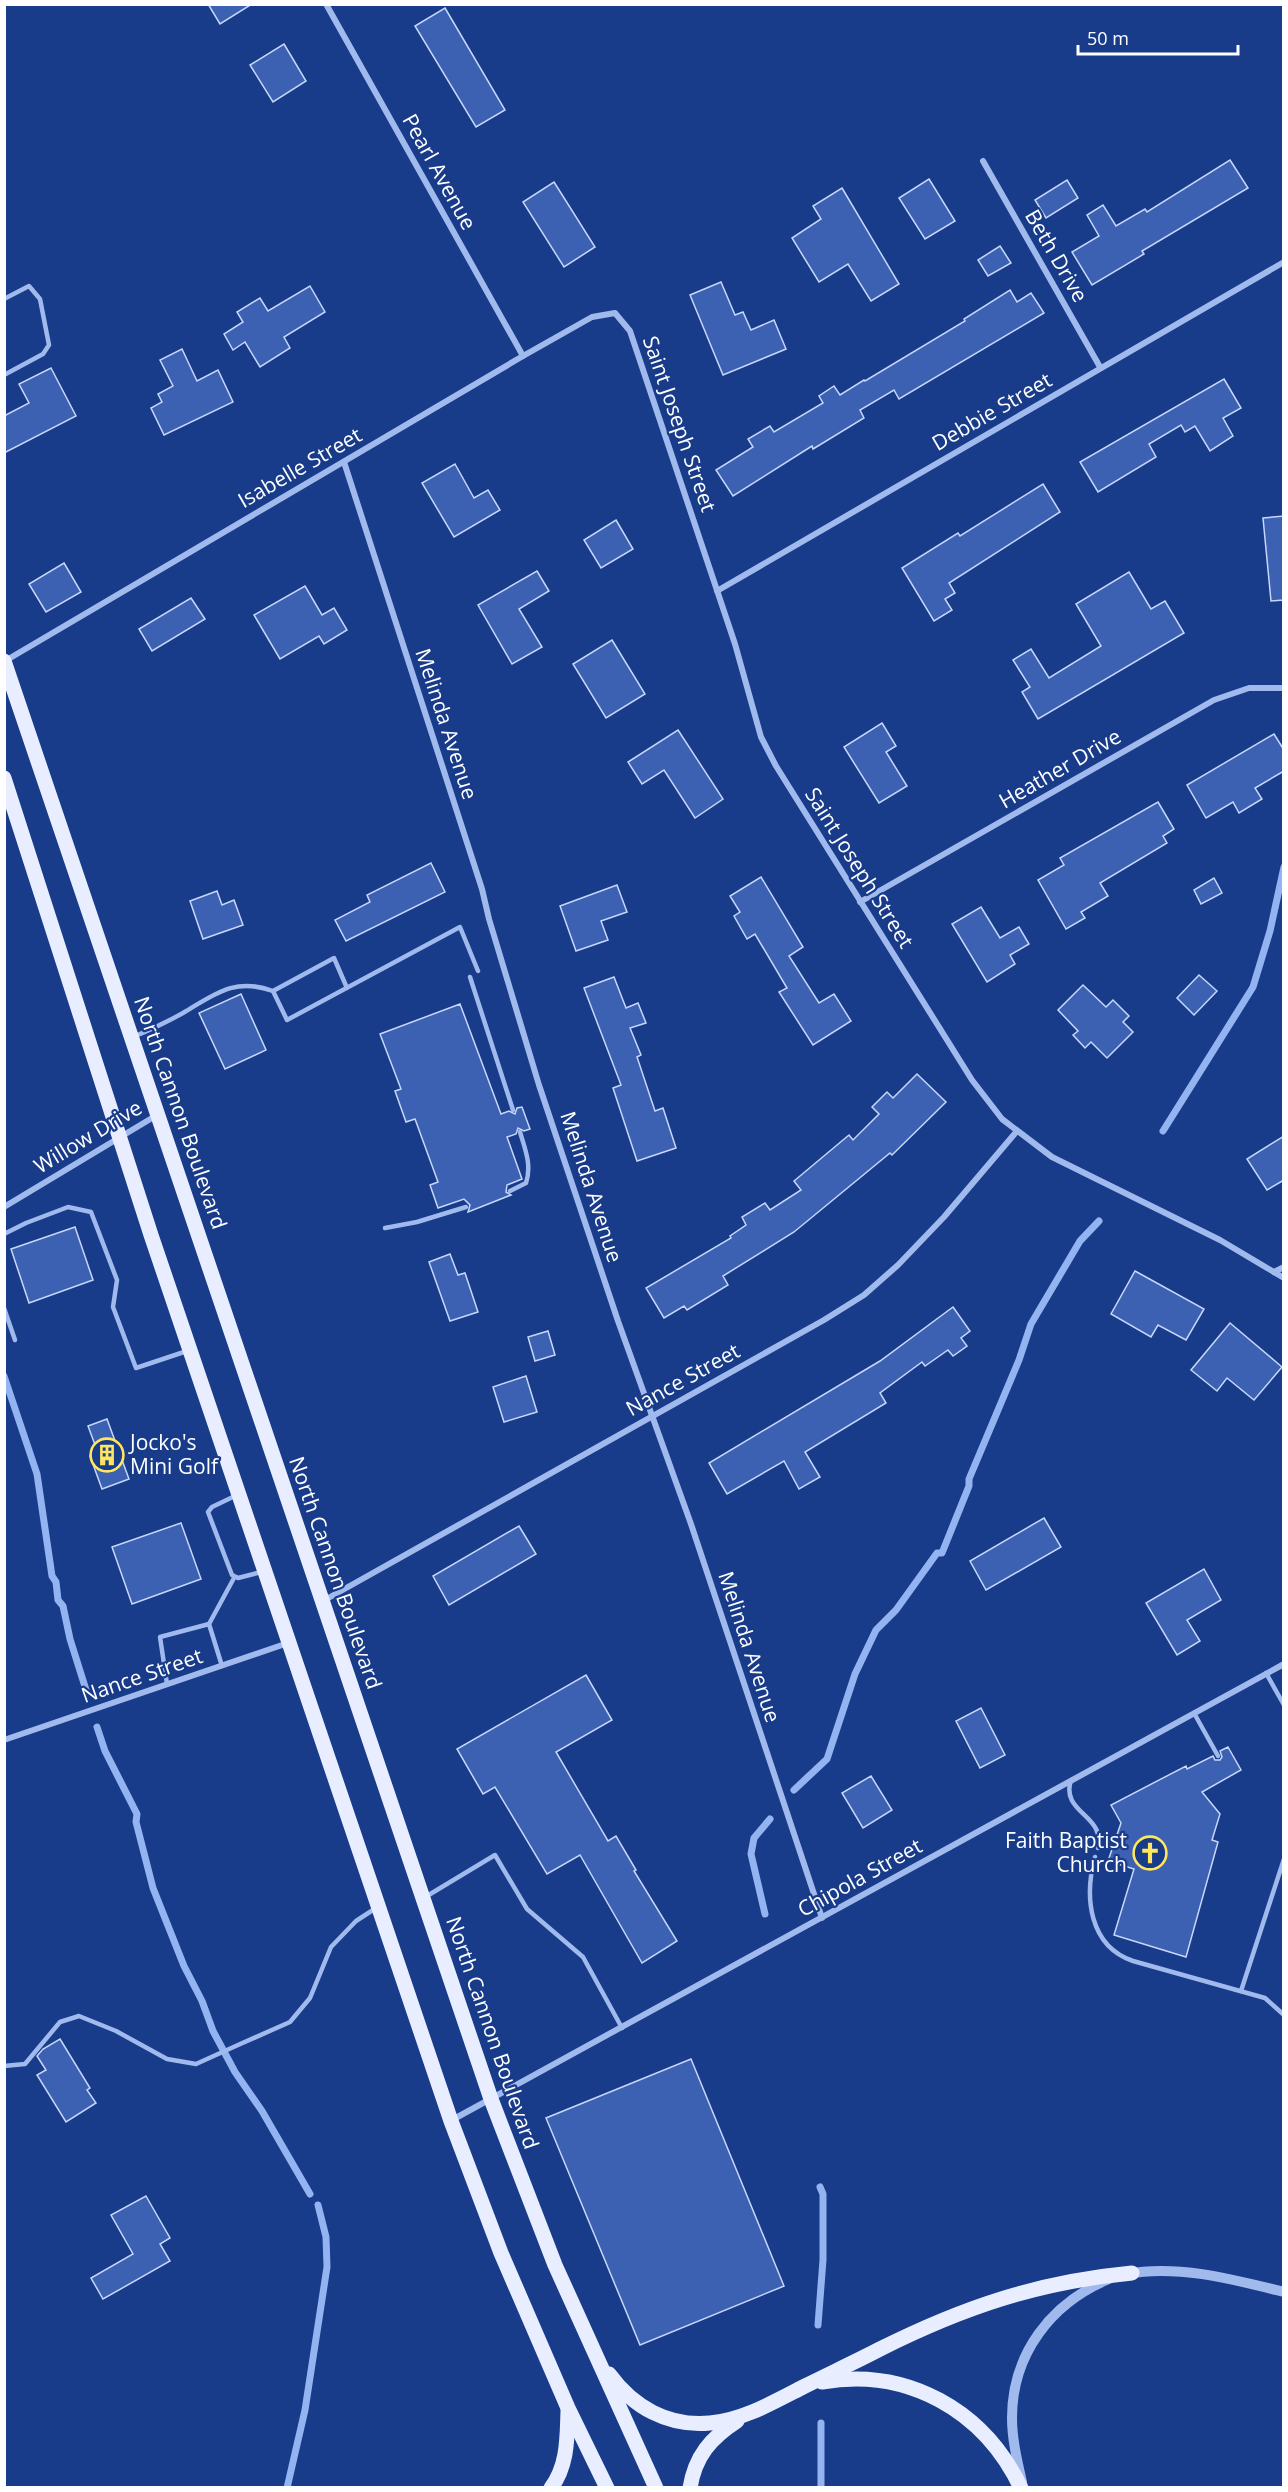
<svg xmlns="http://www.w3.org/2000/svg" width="1288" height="2492" viewBox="0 0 1288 2492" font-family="'Open Sans',sans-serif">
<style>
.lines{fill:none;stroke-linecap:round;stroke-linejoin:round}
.stream{stroke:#94b3f1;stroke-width:7}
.building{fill:#3c61b2;stroke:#c7d7fa;stroke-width:1.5}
.service{stroke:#a1baee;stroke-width:4.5}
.minor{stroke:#a1baee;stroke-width:6}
.tertiary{stroke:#a1baee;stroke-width:10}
.primary{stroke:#e8eeff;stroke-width:15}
.labels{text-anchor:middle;stroke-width:4.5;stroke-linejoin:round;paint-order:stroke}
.street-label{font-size:21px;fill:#fff;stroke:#183b8a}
.poi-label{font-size:21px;fill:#fff;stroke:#183b8a;text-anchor:start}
</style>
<rect width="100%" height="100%" fill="#183b8a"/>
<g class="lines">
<!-- stream -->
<g class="stream">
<path d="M1163,1131L1253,987L1270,931L1284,867"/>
<path d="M4,1376L37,1474L52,1576L56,1582L58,1600L63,1606L70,1639L87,1693"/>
<path d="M97,1727L105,1751L137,1814L136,1822L153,1888L184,1966L202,2001L213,2031L235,2072L262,2111L310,2194"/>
<path d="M794,1790L827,1759L855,1674L876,1630L896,1610L937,1553H942L969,1486V1479L1019,1360L1031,1324L1080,1241L1099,1221"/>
<path d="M765,1914L751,1854L754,1838L770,1819"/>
<path d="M818,2325L823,2260V2194L820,2187"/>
<path d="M821,2423V2488"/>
<path d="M287,2488L305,2410L327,2267L326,2237L318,2205"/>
</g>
</g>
<!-- building -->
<g class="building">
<path d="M208,4H252L220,24Z"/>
<path d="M445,8L505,110L476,127L415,26Z"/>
<path d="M284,44L306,81L273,102L250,65Z"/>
<path d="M1230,160L1248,188L1142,251L1144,254L1092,285L1072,252L1099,236L1087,215L1103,205L1116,226L1145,209L1147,212Z"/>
<path d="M929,179L955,221L925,239L899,198Z"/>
<path d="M1067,180L1078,198L1046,218L1035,200Z"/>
<path d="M554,182L595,247L564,267L523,202Z"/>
<path d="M842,188L899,284L871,301L848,264L819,282L792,238L821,219L813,206Z"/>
<path d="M1000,246L1011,263L988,276L978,260Z"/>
<path d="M721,282L735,315L743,312L751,330L774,320L786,349L723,375L690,295Z"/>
<path d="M310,286L325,312L284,337L290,348L260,367L245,342L233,350L224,334L243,322L237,312L260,298L268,311Z"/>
<path d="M1010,290L1017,302L1031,293L1044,313L899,399L894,390L860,410L864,418L813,449L812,446L733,496L716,470L753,447L748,439L770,426L774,432L823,403L819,396L834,386L840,395L864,380L865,381L965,321L964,319Z"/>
<path d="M182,349L197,381L218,370L233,402L164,435L151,408L162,402L158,394L173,386L160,360Z"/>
<path d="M51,368L76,416L4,453V416L29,403L19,384Z"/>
<path d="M1224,379L1241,408L1223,418L1233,436L1210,451L1195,426L1185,432L1181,425L1149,444L1156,457L1098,492L1080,462Z"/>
<path d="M455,464L474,498L488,490L500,510L454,537L422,483Z"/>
<path d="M1043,484L1060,512L949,583L955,593L945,599L952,610L934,621L902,568L958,533L960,536Z"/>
<path d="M1284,516V600L1271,601L1263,518Z"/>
<path d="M616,520L633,549L601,568L584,540Z"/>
<path d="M64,563L81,592L46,612L29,584Z"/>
<path d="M537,571L549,591L519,609L542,647L512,664L478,605Z"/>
<path d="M1129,572L1151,609L1165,601L1184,633L1038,719L1022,692L1030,687L1013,660L1031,649L1049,678L1101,646L1076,604Z"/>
<path d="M305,586L322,615L334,608L347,630L324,644L319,636L280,659L254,615Z"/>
<path d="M191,598L205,619L152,651L139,629Z"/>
<path d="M612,640L645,694L606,718L573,664Z"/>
<path d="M882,723L896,746L886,752L907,786L879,803L844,747Z"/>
<path d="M678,730L723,799L695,818L664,770L642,784L628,762Z"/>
<path d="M1274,734L1284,750V771L1255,788L1262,799L1239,813L1233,802L1206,818L1187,785Z"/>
<path d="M1158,802L1174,829L1163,836L1167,843L1100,883L1108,896L1081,912L1085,918L1066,929L1038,880L1064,865L1060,858Z"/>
<path d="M431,863L445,892L346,941L335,920L370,902L367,895Z"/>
<path d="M761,877L803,947L789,956L819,1003L834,994L851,1021L813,1045L779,992L787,988L755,934L747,939L734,916L740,912L730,896Z"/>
<path d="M1214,878L1222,893L1201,904L1194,890Z"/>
<path d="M617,885L627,912L601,921L608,940L576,951L560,906Z"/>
<path d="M217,891L222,905L234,900L243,925L203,939L190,901Z"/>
<path d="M981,907L1000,938L1019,927L1029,944L1010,955L1015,964L987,982L952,924Z"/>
<path d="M1199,975L1217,991L1194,1015L1177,998Z"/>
<path d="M614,977L626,1008L638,1003L646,1023L630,1028L641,1055L637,1057L655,1111L663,1108L676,1148L637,1161L613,1088L621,1085L584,988Z"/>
<path d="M1083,985L1106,1007L1113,1000L1129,1016L1123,1022L1133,1032L1107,1058L1091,1042L1085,1048L1073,1035L1078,1031L1058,1010Z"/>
<path d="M241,994L266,1050L225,1069L199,1013Z"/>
<path d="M460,1004L501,1114L509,1111L515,1114L517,1108L522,1107L530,1129L524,1131L518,1128L516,1134L507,1137L522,1179L507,1185L506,1192L511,1195L468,1212L470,1205L464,1199L438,1208L430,1185L438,1182L415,1119L406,1122L395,1091L401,1089L380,1034Z"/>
<path d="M917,1074L946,1102L892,1155L890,1153L794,1232L723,1276L728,1285L687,1310L684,1306L664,1318L646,1288L731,1238L730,1236L746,1225L742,1217L765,1203L770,1210L801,1190L794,1181L849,1135L853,1140L879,1114L872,1107L887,1092L893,1098Z"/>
<path d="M1284,1136V1180L1267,1190L1247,1159Z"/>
<path d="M75,1227L93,1280L29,1303L11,1249Z"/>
<path d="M450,1254L458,1275L465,1273L478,1312L450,1321L429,1262Z"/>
<path d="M1135,1271L1204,1309L1186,1340L1158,1325L1151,1337L1111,1314Z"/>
<path d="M953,1307L970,1331L961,1338L967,1346L953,1356L948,1350L925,1366L922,1362L880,1393L886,1403L805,1452L820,1477L799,1489L784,1461L727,1494L709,1463L880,1361Z"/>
<path d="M1230,1323L1282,1367L1254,1400L1227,1378L1217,1391L1191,1370Z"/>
<path d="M548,1331L555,1355L535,1361L528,1337Z"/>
<path d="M526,1376L537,1412L504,1422L493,1387Z"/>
<path d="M107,1419L129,1479L102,1489L90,1456L98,1453L88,1426Z"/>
<path d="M1044,1518L1061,1547L986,1590L970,1561Z"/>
<path d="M181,1523L201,1579L132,1604L112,1547Z"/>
<path d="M519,1526L536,1554L449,1605L433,1576Z"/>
<path d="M1204,1569L1221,1600L1187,1620L1200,1641L1177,1655L1146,1603Z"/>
<path d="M586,1675L612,1720L556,1752L608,1841L616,1836L636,1870L634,1871L677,1941L642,1963L580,1855L547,1874L495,1787L483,1794L457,1749Z"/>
<path d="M981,1708L1005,1755L980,1768L956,1721Z"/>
<path d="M1228,1747L1241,1770L1202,1792L1220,1814L1212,1840L1218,1842L1186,1957L1114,1935L1134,1869L1108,1861L1121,1823L1111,1805L1186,1766L1187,1769L1213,1756L1215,1760H1220L1222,1757L1220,1751Z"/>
<path d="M871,1776L892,1810L863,1828L842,1793Z"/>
<path d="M60,2039L90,2088L87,2090L96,2103L66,2122L37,2075L46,2070L37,2056L43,2049Z"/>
<path d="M691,2059L784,2286L640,2345L546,2118Z"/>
<path d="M146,2196L170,2238L160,2244L170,2261L103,2299L91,2278L133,2254L111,2215Z"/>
</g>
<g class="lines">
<!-- service -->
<g class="service">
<path d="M4,299L29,286L40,299L49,345L43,354L4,375"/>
<path d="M470,977L513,1110"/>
<path d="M347,988L334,958L273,991L287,1020L460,927L478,971"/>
<path d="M133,1037C150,1030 167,1022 183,1013C215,994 235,977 273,991"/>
<path d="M510,1191L526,1183C532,1165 525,1149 520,1132"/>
<path d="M385,1228L417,1222L466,1207"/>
<path d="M4,1234L26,1223L68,1207L91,1212L117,1280L113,1307L136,1368L187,1351"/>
<path d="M4,1308L15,1340"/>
<path d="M237,1495L212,1507L208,1512L232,1575L238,1578L261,1572"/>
<path d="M222,1666L209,1624L234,1578"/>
<path d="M1266,1673L1284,1705"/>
<path d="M167,1684L160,1637L209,1624"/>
<path d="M1194,1713L1218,1756"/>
<path d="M1071,1780C1060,1813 1106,1815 1098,1848"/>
<path d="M1095,1857C1084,1897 1089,1946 1133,1961L1265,1998L1284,2015"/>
<path d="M427,1896L495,1855L527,1909L583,1957L622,2028"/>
<path d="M1241,1991L1284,1859"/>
<path d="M4,2066L25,2064L60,2022L79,2016L116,2031L167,2059L196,2064L238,2045L290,2022L310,1998L331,1947L356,1921L376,1908"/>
</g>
<!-- minor -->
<g class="minor">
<path d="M326,4L523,356"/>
<path d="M983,161L1100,367"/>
<path d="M344,462L482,889L489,919L539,1085L618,1321L691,1524L822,1918"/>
<path d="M717,591L1284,262"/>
<path d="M5,661L523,356L592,317L615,313L630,331L735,644L761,737L776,766L972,1080L1002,1119L1052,1157L1220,1240L1284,1278"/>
<path d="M860,902L1214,700L1249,688H1284"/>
<path d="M4,1207L157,1115"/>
<path d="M1274,1272L1284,1267"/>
<path d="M323,1601L824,1320L864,1295L898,1265L944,1217L1017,1131"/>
<path d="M4,1740L288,1643"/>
<path d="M452,2120L1284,1664"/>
</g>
<!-- tertiary -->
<g class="tertiary">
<path d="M1127,2274C1177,2264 1236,2280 1284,2292"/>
<path d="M1022,2482C1017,2460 1012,2439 1012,2418C1012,2354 1051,2303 1109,2279"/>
</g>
<!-- primary -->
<g class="primary">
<path d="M4,661L491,2099L555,2265L656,2488"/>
<path d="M4,778L151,1235L451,2121L501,2253L568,2408L607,2488"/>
<path d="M609,2374C633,2407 668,2427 710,2423C743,2420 774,2402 803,2387C829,2374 855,2362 880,2349C964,2307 1038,2282 1132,2273"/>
<path d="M822,2382C907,2367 984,2410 1021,2488"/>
<path d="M551,2488C568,2465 567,2438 568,2411"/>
<path d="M690,2488C695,2456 711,2438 737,2421"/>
</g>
</g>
<!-- icons -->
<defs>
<symbol id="building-ring" viewBox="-11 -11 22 22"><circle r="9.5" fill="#183b8a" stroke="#ffe65e" stroke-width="1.5"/><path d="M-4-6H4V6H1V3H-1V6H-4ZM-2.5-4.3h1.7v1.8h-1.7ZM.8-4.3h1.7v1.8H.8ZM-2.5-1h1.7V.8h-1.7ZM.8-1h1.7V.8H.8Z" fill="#ffe65e"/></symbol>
<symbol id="church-ring" viewBox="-11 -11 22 22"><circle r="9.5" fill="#183b8a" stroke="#ffe65e" stroke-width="1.5"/><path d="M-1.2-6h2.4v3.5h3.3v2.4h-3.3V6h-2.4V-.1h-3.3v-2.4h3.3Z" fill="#ffe65e"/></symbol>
</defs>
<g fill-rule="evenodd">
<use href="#building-ring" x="88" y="1436" width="38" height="38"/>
<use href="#church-ring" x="1131" y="1834" width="38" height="38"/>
</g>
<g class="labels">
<!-- street labels -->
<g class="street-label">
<text transform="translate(439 172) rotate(61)" y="7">Pearl Avenue</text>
<text transform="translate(1056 256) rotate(60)" y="7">Beth Drive</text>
<text transform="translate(992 412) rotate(-30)" y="7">Debbie Street</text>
<text transform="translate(679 424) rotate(71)" y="7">Saint Joseph Street</text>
<text transform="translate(300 468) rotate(-30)" y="7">Isabelle Street</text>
<text transform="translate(446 724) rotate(72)" y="7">Melinda Avenue</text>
<text transform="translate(1060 769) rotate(-30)" y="7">Heather Drive</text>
<text transform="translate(859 868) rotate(58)" y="7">Saint Joseph Street</text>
<text transform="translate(180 1113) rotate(71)" y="7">North Cannon Boulevard</text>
<text transform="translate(88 1137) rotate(-31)" y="7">Willow Drive</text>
<text transform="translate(591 1187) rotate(72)" y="7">Melinda Avenue</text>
<text transform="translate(683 1380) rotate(-29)" y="7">Nance Street</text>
<text transform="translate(335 1573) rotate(71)" y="7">North Cannon Boulevard</text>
<text transform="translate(749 1647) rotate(72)" y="7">Melinda Avenue</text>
<text transform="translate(142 1676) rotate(-19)" y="7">Nance Street</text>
<text transform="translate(860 1878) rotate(-29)" y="7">Chipola Street</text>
<text transform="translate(492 2033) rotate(71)" y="7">North Cannon Boulevard</text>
</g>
<!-- poi labels -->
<g class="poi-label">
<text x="130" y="1450">Jocko's<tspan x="130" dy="24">Mini Golf</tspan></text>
<text x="1127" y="1848" text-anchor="end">Faith Baptist<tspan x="1127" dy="24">Church</tspan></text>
</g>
</g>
<!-- border -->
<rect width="1288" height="2492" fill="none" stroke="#ffffff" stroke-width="12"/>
<!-- scale -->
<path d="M1078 45v9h160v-9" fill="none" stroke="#ffffff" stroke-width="3"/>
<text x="1087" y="45" font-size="18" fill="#ffffff" stroke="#183b8a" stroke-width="4.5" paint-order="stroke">50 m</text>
</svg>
